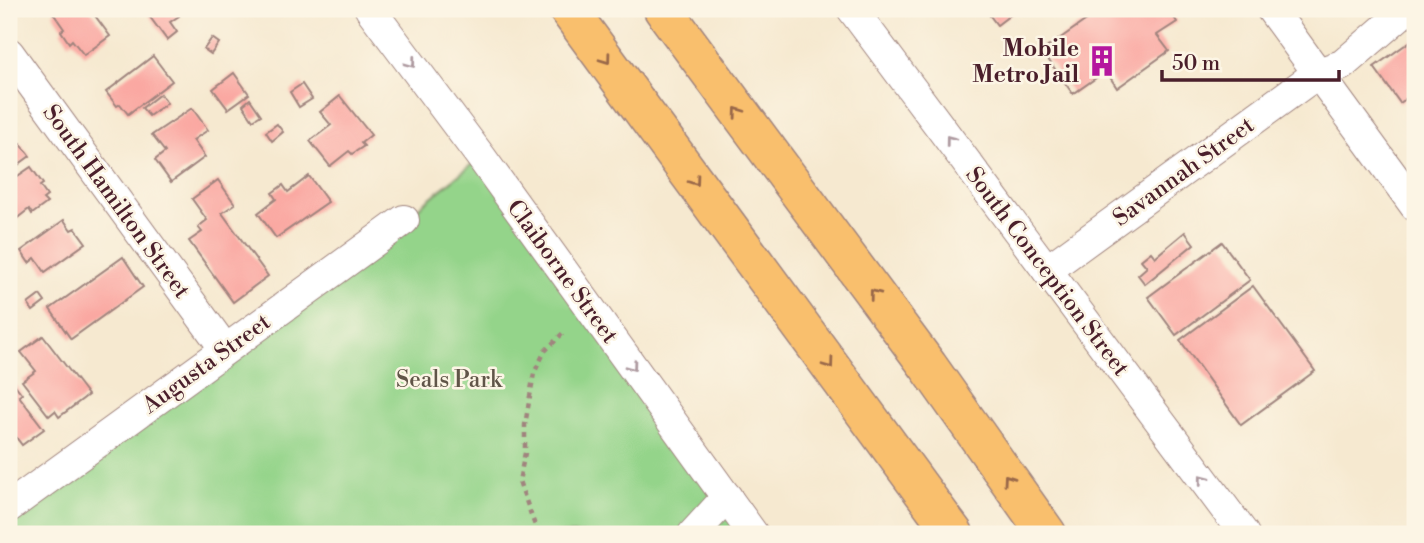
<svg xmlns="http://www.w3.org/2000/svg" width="1424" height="543" viewBox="0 0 1424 543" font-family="'Libre Bodoni',serif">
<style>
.green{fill:#94d48a;stroke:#6f7a5a;stroke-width:2}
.building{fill:#faa8a2}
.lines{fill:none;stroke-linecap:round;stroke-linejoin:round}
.minor-casing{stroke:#a0847e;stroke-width:32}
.highway-casing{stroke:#a0847e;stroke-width:41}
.path{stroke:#a0847e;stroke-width:4.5;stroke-dasharray:5 5;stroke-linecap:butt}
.minor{stroke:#fff;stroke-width:30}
.highway{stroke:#f9bf6d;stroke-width:38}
.oneway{stroke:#996749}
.oneway2{stroke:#ae9aa0}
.labels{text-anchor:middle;stroke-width:5;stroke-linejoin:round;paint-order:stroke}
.poi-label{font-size:23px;font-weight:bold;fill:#4a1f2b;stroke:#fcf5e5;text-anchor:end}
.street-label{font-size:23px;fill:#4a1f2b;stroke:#fcf5e5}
.park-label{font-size:23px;fill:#605548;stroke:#fcf5e5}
</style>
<rect width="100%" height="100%" fill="#fcf5e5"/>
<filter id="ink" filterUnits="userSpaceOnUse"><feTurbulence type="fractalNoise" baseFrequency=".0143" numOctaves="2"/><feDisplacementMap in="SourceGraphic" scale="14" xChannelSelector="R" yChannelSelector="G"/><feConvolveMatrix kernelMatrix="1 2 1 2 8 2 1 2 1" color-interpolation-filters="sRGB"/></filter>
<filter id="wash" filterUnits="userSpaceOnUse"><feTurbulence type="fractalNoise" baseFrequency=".00686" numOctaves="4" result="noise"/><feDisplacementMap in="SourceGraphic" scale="28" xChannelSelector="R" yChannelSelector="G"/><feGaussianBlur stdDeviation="1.57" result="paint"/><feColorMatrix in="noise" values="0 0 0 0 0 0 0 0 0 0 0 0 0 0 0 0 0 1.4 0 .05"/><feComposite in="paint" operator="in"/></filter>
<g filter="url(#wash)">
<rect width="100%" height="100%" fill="#f6e9d0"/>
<!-- green -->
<path class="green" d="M481,157L753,534H9V507L403,220Z"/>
<g id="blocks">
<!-- building -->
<g class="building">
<path d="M59,9H90L110,36L84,55L72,40L69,43L61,31L64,29L53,13Z"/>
<path d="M144,9H174L179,16L170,22L177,32L167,40Z"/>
<path d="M985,9H1012L1014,12L997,25Z"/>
<path d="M1086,9H1168L1177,22L1157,35L1169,51L1117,88L1106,71L1073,94L1042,51L1092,16Z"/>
<path d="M212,38L219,43L211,54L204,49Z"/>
<path d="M1415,38V92L1400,103L1374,67Z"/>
<path d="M153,56L172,81L128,114L120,104L117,106L106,92Z"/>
<path d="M234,73L249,94L228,109L213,89Z"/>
<path d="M302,84L312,99L299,107L290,92Z"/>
<path d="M160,94L167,103L149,116L142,108Z"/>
<path d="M340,96L371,135L361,143L364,146L352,154L349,151L330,166L310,141L331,125L320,112Z"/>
<path d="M250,99L261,115L253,120L243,105Z"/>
<path d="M192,108L208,130L193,140L205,157L171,182L155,160L165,152L152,135Z"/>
<path d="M277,124L283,132L272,141L266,132Z"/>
<path d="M20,143L30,156L11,170L9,167V152Z"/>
<path d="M31,167L43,184L40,186L47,196L43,199L47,203L32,214L29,209L11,223L9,219V182Z"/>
<path d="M309,176L328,202L276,238L258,213L276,199L272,193L283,185L288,192Z"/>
<path d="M218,180L235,204L222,213L268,276L233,302L189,241L202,232L198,227L207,220L192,199Z"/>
<path d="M64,220L71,230L75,228L86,243L45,272L35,258L29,263L21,251Z"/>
<path d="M1185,232L1194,244L1145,284L1138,275L1147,267L1141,260L1151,252L1155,257Z"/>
<path d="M1222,242L1250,280L1176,335L1148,297Z"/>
<path d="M123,257L143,287L71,339L50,309Z"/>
<path d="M1253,286L1315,371L1241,425L1180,340Z"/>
<path d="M40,295L45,302L33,311L28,304Z"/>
<path d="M43,336L88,395L59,417L55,411L49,416L22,381L36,371L21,352Z"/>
<path d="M9,377L22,394L19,396L44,429L22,445L9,428Z"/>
</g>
</g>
</g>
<g filter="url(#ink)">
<use href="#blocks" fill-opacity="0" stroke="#a0847e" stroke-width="2"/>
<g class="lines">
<defs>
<g id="minor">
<path d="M370,9L481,157L753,534"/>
<path d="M852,9L1244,534"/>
<path d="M1271,9L1415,206"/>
<path d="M9,53L225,349"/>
<path d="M1047,270L1318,73L1342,65L1407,9"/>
<path d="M9,507L404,220"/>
<path d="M693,534L727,497"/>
</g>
<g id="highway">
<path d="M568,9L954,534"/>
<path d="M663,9L928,366L1047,534"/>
</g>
</defs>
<!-- minor casing -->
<use href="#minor" class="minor-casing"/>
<!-- highway casing -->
<use href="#highway" class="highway-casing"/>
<!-- path -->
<path class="path" d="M538,534L519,481L525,453V425L534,373L545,351L563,333"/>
<!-- minor -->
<use href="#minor" class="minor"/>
<!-- highway -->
<use href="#highway" class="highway"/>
</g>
<!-- one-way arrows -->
<defs><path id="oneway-chevron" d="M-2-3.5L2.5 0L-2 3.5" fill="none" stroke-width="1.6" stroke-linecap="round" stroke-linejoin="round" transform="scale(1.75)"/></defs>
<g class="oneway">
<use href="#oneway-chevron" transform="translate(606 59) rotate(54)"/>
<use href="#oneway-chevron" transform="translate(738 112) rotate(-126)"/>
<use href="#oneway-chevron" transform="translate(695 181) rotate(54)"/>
<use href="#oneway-chevron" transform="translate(874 294) rotate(-127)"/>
<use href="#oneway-chevron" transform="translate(829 364) rotate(54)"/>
<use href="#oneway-chevron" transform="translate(1008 479) rotate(-125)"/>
</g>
<g class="oneway2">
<use href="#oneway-chevron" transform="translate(411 63) rotate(53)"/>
<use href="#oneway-chevron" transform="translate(950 140) rotate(-127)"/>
<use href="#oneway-chevron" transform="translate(632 366) rotate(54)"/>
<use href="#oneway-chevron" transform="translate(1203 479) rotate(-127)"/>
</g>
</g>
<!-- icons -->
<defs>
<symbol id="building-bare" viewBox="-9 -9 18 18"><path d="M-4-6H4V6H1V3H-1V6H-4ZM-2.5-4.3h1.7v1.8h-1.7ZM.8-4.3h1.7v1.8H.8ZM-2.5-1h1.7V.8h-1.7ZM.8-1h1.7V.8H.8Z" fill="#b5179e" stroke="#fcf5e5" stroke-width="2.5" paint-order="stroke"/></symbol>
</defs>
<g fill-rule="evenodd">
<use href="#building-bare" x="1080" y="39" width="44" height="44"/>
</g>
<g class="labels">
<!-- poi labels -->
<g class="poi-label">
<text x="1079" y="56">Mobile<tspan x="1079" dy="26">Metro Jail</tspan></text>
</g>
<!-- street labels -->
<g class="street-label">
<text transform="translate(1183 171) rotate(-36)" y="8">Savannah Street</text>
<text transform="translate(117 201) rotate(54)" y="8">South Hamilton Street</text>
<text transform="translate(563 271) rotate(54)" y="8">Claiborne Street</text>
<text transform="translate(1048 271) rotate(53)" y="8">South Conception Street</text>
<text transform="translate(206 363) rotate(-36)" y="8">Augusta Street</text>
</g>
<!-- park labels -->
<g class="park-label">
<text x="449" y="387">Seals Park</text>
</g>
</g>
<!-- margin -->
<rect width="1424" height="543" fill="none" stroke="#fcf5e5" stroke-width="35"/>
<!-- scale -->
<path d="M1162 70v10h177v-10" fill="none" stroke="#4a1f2b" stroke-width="3.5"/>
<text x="1172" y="70" font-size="21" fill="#4a1f2b" stroke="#fcf5e5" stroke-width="5" paint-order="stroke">50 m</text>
</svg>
